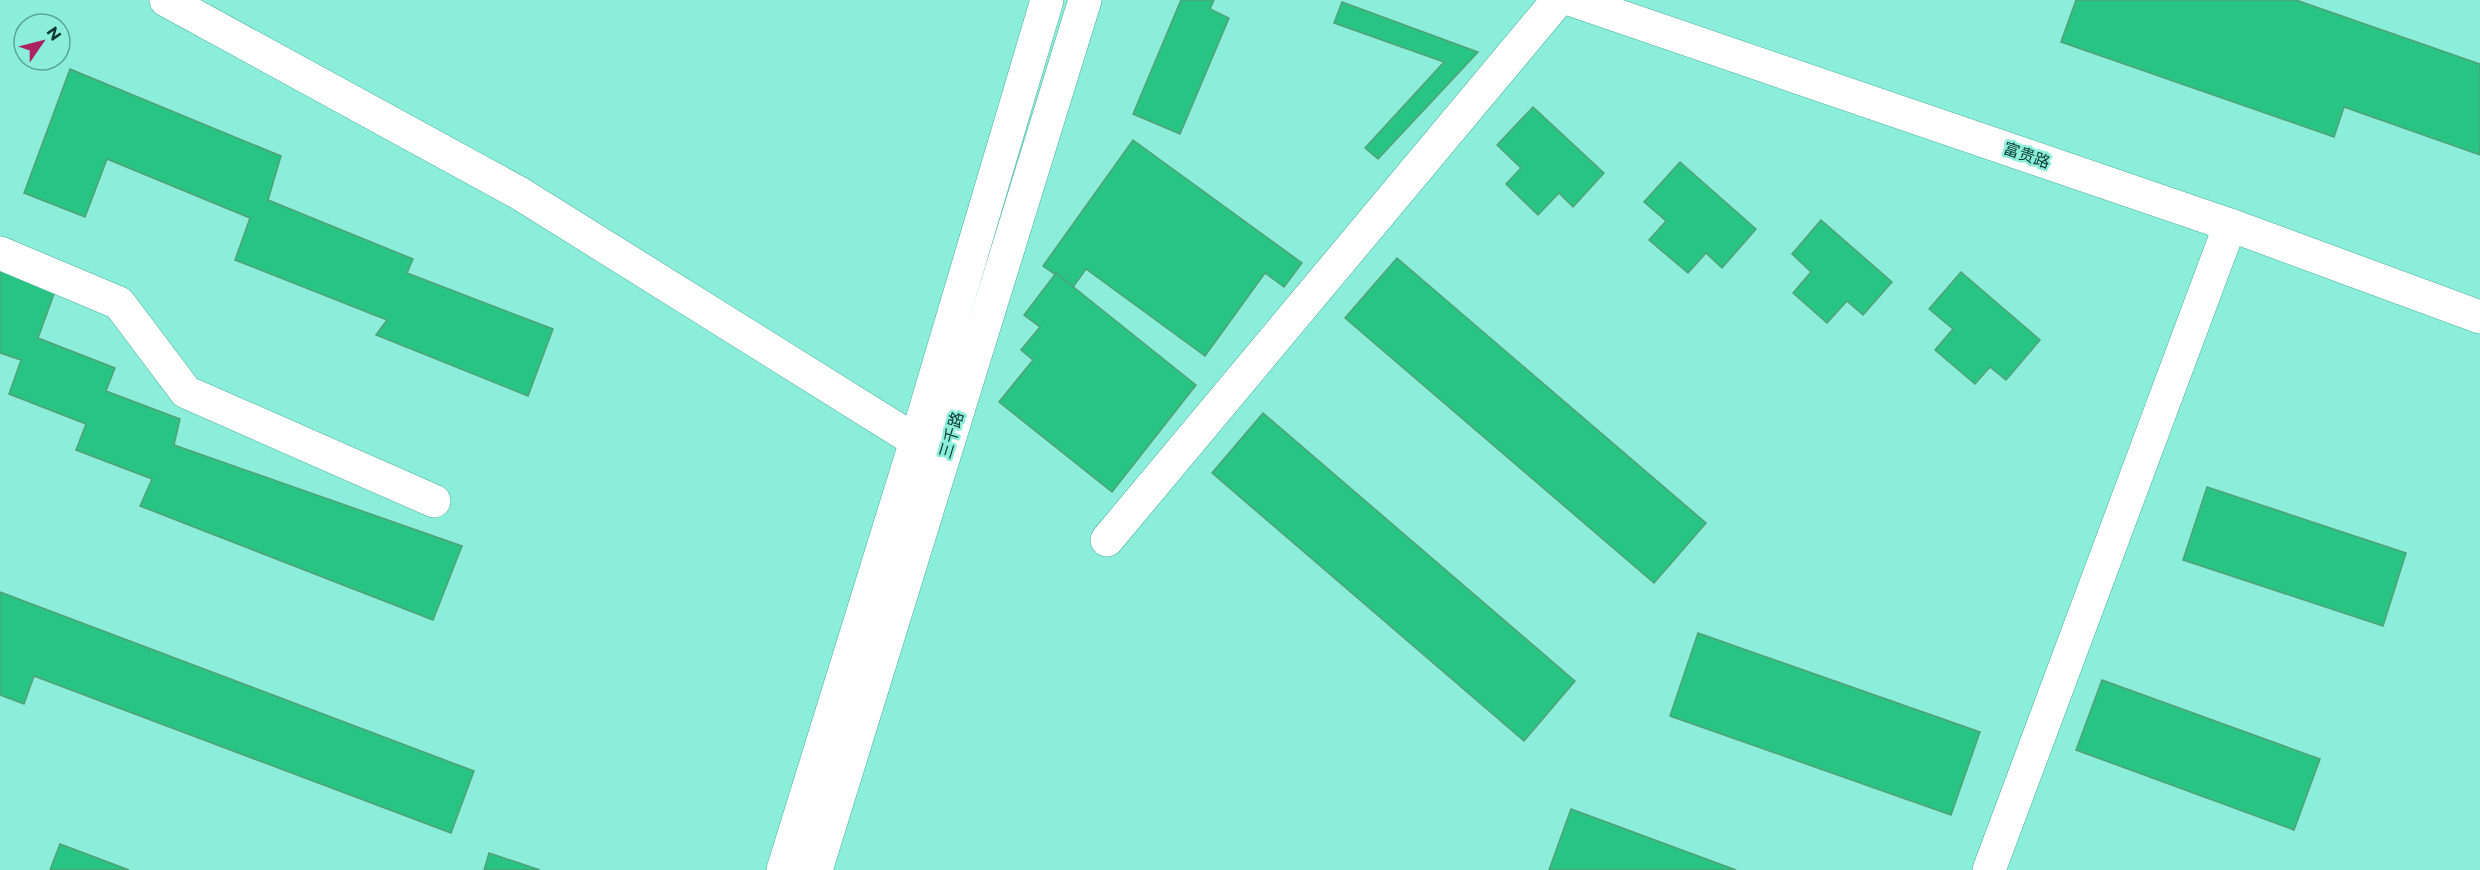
<svg xmlns="http://www.w3.org/2000/svg" width="2480" height="870" viewBox="0 0 2480 870" font-family="Montserrat,'Noto Sans SC',sans-serif">
<style>
.building{fill:#28c483;stroke:#53a078;stroke-width:1.5}
.lines{fill:none;stroke-linecap:round;stroke-linejoin:round}
.minor-casing{stroke:#48ad9b;stroke-width:34}
.minor{stroke:#fff;stroke-width:33}
.labels{text-anchor:middle;stroke-width:5;stroke-linejoin:round;paint-order:stroke}
.street-label{font-size:16px;fill:#0d3932;stroke:#8beeda}
</style>
<rect width="100%" height="100%" fill="#8beeda"/>
<!-- building -->
<g class="building">
<path d="M1181,0H1214L1210,9L1229,18L1180,134L1133,114Z"/>
<path d="M2076,0H2296L2480,64V155L2344,107L2334,137L2061,42Z"/>
<path d="M1342,2L1478,52L1378,159L1365,148L1444,62L1334,23Z"/>
<path d="M70,69L281,156L268,200L413,259L407,273L553,329L528,396L376,335L387,320L235,260L250,218L107,159L85,217L24,193Z"/>
<path d="M1533,107L1604,173L1573,207L1559,193L1538,215L1506,184L1521,168L1497,145Z"/>
<path d="M1133,140L1302,263L1284,287L1265,273L1205,356L1086,269L1073,287L1043,266Z"/>
<path d="M1680,162L1756,229L1722,268L1706,253L1688,273L1649,240L1666,221L1644,202Z"/>
<path d="M1821,220L1892,282L1863,315L1847,301L1827,323L1793,293L1811,272L1792,254Z"/>
<path d="M1397,258L1706,523L1654,583L1345,318Z"/>
<path d="M0,260L58,283L38,338L115,368L106,391L180,419L174,445L462,546L433,620L140,506L152,479L76,450L86,424L9,394L21,360L0,353Z"/>
<path d="M1961,272L2040,340L2006,380L1990,367L1975,384L1935,350L1953,329L1929,309Z"/>
<path d="M1056,273L1196,385L1112,492L999,402L1033,360L1021,350L1040,327L1024,315Z"/>
<path d="M1263,413L1575,681L1524,741L1212,473Z"/>
<path d="M2207,487L2406,553L2383,626L2183,560Z"/>
<path d="M0,592L474,771L451,833L34,676L24,704L0,695Z"/>
<path d="M1698,633L1980,732L1951,815L1670,716Z"/>
<path d="M2102,680L2320,759L2294,830L2076,750Z"/>
<path d="M1571,809L1736,870H1549Z"/>
<path d="M60,844L129,870H50Z"/>
<path d="M489,853L540,870H484Z"/>
</g>
<g class="lines">
<defs>
<g id="minor">
<path d="M166,0L519,193L916,441"/>
<path d="M1572,0L2230,225L2480,317"/>
<path d="M0,253L119,303L186,392L434,501"/>
<path d="M1107,540L1558,0"/>
<path d="M783,870L916,441L1047,0"/>
<path d="M816,870L1085,0"/>
<path d="M1989,870L2230,225"/>
</g>
</defs>
<!-- minor casing -->
<use href="#minor" class="minor-casing"/>
<!-- minor -->
<use href="#minor" class="minor"/>
</g>
<g class="labels">
<!-- street labels -->
<g class="street-label">
<text transform="translate(2027 155) rotate(19)" y="6">富贵路</text>
<text transform="translate(951 435) rotate(-73)" y="6">三千路</text>
</g>
</g>
<!-- north arrow -->
<g transform="translate(42 42) rotate(55)"><circle r="28" fill="#8beeda" stroke="#59a697" stroke-width="1.5"/>
<path d="M0-4.5L10 22L0 15L-10 22Z" fill="#ac2160"/>
<text y="-9" font-size="16" font-weight="bold" text-anchor="middle" fill="#0d3932">N</text>
</g>
</svg>
